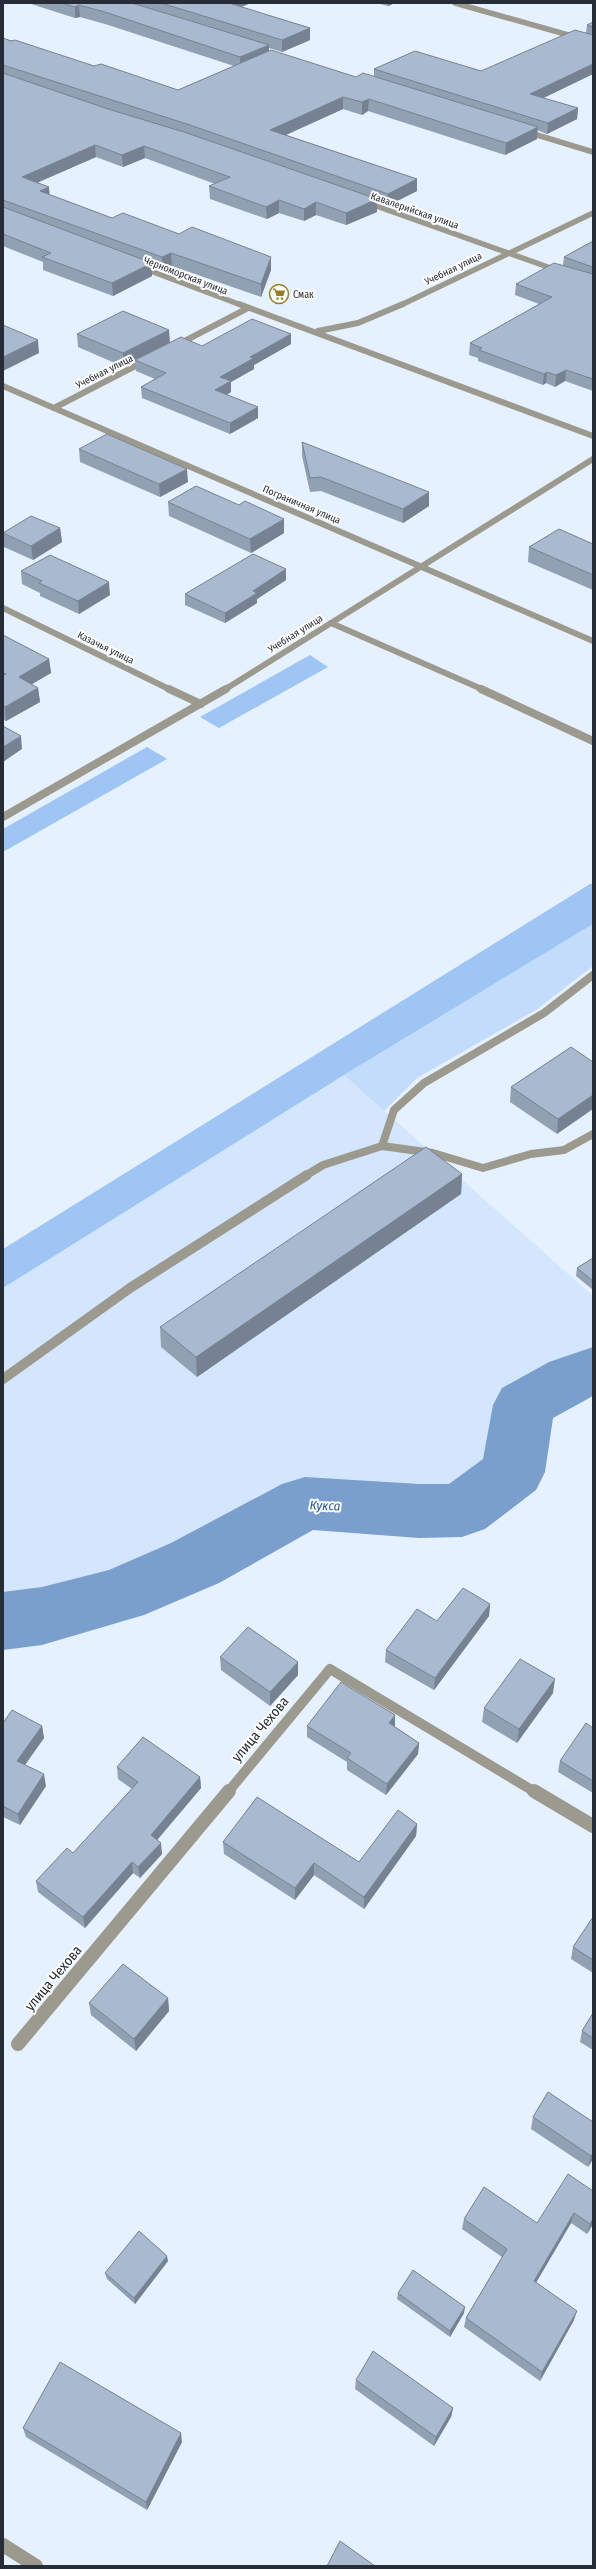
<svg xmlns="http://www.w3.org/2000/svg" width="596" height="2569" viewBox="0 0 596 2569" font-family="'Fira Sans Condensed',sans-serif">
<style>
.built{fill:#d4e6fd}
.green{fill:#c3dcfc}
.forest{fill:#9fc5f5}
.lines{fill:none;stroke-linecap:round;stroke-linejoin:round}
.river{fill:#7a9fcd;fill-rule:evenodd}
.service-far2{stroke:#9c998e;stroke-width:8}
.service-far1{stroke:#9c998e;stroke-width:10}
.service{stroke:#9c998e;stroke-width:14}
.minor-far4{stroke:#9c998e;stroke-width:5.5}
.minor-far3{stroke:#9c998e;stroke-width:6}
.minor-far2{stroke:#9c998e;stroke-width:8}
.minor-far1{stroke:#9c998e;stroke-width:10}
.minor{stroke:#9c998e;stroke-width:14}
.tertiary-far1{stroke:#9c998e;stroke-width:6}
.tertiary{stroke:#9c998e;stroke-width:8}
.wall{fill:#91a0b3}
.shaded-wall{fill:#768292}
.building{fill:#a9bad0;stroke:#768292}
.labels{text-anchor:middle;stroke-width:4;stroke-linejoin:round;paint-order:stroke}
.far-street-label{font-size:10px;fill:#262d36;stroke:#fdfdfd}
.far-poi-label{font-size:10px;fill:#262d36;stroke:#fdfdfd;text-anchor:start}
.water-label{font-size:13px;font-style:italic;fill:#255791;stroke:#fdfdfd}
.near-street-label{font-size:14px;fill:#262d36;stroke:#fdfdfd}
</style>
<rect width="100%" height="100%" fill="#e6f1ff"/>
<!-- built -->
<path class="built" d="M344,1075L593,1296V1360L513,1396L500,1462L459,1501L420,1505L307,1492L189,1556L116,1589L39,1608L3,1612V1288Z"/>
<!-- green -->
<path class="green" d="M593,924V966L536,1010L417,1078L384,1111L344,1075Z"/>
<!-- forest -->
<g class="forest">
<path d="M310,655L328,667L219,728L200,717Z"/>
<path d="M147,747L167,759L3,852V829Z"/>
<path d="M590,884H593V924L344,1075L3,1288V1249Z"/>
</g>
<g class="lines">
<!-- river -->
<path class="river" d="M593,1347V1396L553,1418L545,1472L536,1490L485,1529L462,1537L419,1538L313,1530L219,1583L144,1615L42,1645L3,1650V1592L42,1587L109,1570L171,1543L282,1484L305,1477L419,1484H449L483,1459L493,1405L502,1388L549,1362Z"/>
<!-- service-far2 -->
<path class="service-far2" d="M305,1176L323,1165L382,1146L433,1153L483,1168L531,1154L564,1150L593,1134"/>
<!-- service-far1 -->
<path class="service-far1" d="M3,1379L130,1288L307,1175"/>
<!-- service -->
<path class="service" d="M3,2545L36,2566"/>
<!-- minor-far4 -->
<g class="minor-far4">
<path d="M455,3L593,42"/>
<path d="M524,131L593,152"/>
<path d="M365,202L559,271"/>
<path d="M140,267L241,305"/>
<path d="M401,305L593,213"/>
</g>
<!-- minor-far3 -->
<g class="minor-far3">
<path d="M239,304L593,436"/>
<path d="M318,331L358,323L403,304"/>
<path d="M175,346L248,308"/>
<path d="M3,386L593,641"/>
<path d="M54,408L147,360"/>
<path d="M3,608L171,690"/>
<path d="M331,623L484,690"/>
</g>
<!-- minor-far2 -->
<g class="minor-far2">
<path d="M169,689L201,704"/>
<path d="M481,689L593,741"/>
<path d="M382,1146L394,1110L424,1083L544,1013L593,975"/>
</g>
<!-- minor-far1 -->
<path class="minor-far1" d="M228,1792L330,1669L535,1792"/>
<!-- minor -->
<g class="minor">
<path d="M534,1791L593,1826"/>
<path d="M18,2044L229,1791"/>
</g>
<!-- tertiary-far1 -->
<path class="tertiary-far1" d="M224,690L593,459"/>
<!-- tertiary -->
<path class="tertiary" d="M3,817L226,689"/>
</g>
<!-- wall -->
<g class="wall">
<path d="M28,3H251L241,7L310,28V40L282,52L269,48V51L356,77H374V69L481,71L586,33L587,25L593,22V74L543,98L578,108L577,119L547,134L537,130V139L505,155L368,111L362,115L343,109L286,135L417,179V191L387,206L377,203V212L346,225L316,215L304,221L279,213L267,219L210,199L209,186L215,184L145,158L123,167L96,157L38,182L50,195L112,218L271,270L261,297L172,266L163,270L152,266V276L113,296L43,270V262L3,246V38L94,66L178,90L234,66L105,24L80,17L75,18Z"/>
<path d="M377,3H395L388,6Z"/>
<path d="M593,241V391L565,381L555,387L546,383L543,385L478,361V358L469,355L470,343L539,304L515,295L516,284L563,265L564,257Z"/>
<path d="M77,334L202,346L291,344L254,365V369L231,382V392L227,395L258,407V418L230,434L142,398L141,387L155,379L136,371L135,361L124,367L78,347Z"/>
<path d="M302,442L429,506L403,523L321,491L310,492L302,456Z"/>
<path d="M79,449L188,482L160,497L80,462Z"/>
<path d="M168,502L284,533L251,553L169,516Z"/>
<path d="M60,528L62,542L33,560L4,547L3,533Z"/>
<path d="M593,544V590L528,562L529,547Z"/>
<path d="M286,569V580L257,599V603L225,623L185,605V594Z"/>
<path d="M21,571L110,595L79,614L40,596V593L22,584Z"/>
<path d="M3,635L49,659L51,673L32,684L38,688L40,702L6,721L3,720Z"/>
<path d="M571,1047L557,1134L510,1102L511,1087Z"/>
<path d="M462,1174L461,1194L197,1377L161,1347L160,1327Z"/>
<path d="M593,1258V1290L576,1276L577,1268Z"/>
<path d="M490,1604L489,1616L434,1690L385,1662L386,1650L437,1621Z"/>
<path d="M220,1657L298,1675L270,1706L221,1670Z"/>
<path d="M553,1693L517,1743L482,1722L484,1708Z"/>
<path d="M3,1723L42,1726L44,1738L25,1765L46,1786L20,1825L3,1817Z"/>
<path d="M307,1726L395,1727L419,1743L418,1754L386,1795L347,1770V1762L307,1737Z"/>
<path d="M593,1728V1793L558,1772L560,1761Z"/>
<path d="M117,1767L200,1777L201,1788L157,1840L162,1854L140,1878L133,1873L85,1928L38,1892L36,1881L73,1853L132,1789L118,1779Z"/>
<path d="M417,1824L416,1836L364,1909L314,1875L295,1900L224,1854L223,1842L359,1862Z"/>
<path d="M593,1917V1973L571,1959L573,1947Z"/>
<path d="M168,1998L169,2011L136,2051L91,2015L89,2003Z"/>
<path d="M593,2013V2050L580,2042L582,2031Z"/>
<path d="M548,2092L593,2159L588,2167L531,2129L533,2117Z"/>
<path d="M593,2191V2224L587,2234L571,2223L536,2283L574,2320L540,2381L464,2327L466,2318L502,2257L462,2229L464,2219L537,2223Z"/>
<path d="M168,2261L135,2304L107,2279L105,2273Z"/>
<path d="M398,2293L464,2313L450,2337L397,2299Z"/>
<path d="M356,2380L453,2408L451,2417L434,2446L355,2389Z"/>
<path d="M23,2428L182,2442L147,2510L26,2437Z"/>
</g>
<!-- shaded-wall -->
<g class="shaded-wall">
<path d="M225,3H251L226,13Z"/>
<path d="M388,3H395L388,6Z"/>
<path d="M79,5L80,17L75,18V7Z"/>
<path d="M310,28V40L282,52V40Z"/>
<path d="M269,45V57L240,69V57Z"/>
<path d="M593,64V74L529,105L530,94Z"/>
<path d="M343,97V109L270,142V130Z"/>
<path d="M369,99L368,111L362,115V102Z"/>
<path d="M578,108L577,119L547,134L548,123Z"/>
<path d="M538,127L537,139L505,155L506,143Z"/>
<path d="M95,145L96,157L23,189L22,177Z"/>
<path d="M144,146L145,158L123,167L122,155Z"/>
<path d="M417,179V191L387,206L388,194Z"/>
<path d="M49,187L50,199L40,191Z"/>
<path d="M377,199V212L346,225V213Z"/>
<path d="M279,200V213L267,219L266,207Z"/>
<path d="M316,202V215L304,221V209Z"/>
<path d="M171,253L172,266L163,270L162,257Z"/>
<path d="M271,257V270L261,297V284Z"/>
<path d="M152,263V276L113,296L112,283Z"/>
<path d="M169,330L170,343L124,367L123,353Z"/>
<path d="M291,334V344L254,365V369L231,382V392L215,401V390L220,377L250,357Z"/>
<path d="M38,340L39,353L3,371V357Z"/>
<path d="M566,370L565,381L555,387L556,375Z"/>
<path d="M547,372L546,383L543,385L544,374Z"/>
<path d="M258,407V418L230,434V423Z"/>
<path d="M187,469L188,482L160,497L159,484Z"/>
<path d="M429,492V506L403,523V509Z"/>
<path d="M284,519V533L251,553L250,539Z"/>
<path d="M60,528L62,542L33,560L31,546Z"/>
<path d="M286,569V580L257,599V603L225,623V613L253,591Z"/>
<path d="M109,582L110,595L79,614L78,601Z"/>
<path d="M49,659L51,673L20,691L19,677Z"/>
<path d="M38,688L40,702L6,721L5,707Z"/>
<path d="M21,736L22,749L3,762V747Z"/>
<path d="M593,1095V1109L557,1134L558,1119Z"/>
<path d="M462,1174L461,1194L197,1377L196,1357Z"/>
<path d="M490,1604L489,1616L434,1690L435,1678Z"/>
<path d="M298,1662V1675L270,1706V1692Z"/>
<path d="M555,1679L553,1693L517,1743L519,1729Z"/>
<path d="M395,1715V1727L389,1723Z"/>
<path d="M42,1726L44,1738L19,1773L17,1761Z"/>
<path d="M419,1743L418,1754L386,1795L387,1784Z"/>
<path d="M44,1774L46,1786L20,1825L18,1814Z"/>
<path d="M200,1777L201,1788L152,1846L151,1835Z"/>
<path d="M417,1824L416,1836L364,1909V1897Z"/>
<path d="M161,1843L162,1854L140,1878L138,1867Z"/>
<path d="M132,1862L133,1873L85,1928L83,1917Z"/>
<path d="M314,1863V1875L295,1900V1888Z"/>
<path d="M168,1998L169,2011L136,2051L134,2039Z"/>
<path d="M593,2153V2159L588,2167L591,2156Z"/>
<path d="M574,2213L571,2223L531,2291L534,2281Z"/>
<path d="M593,2219V2224L587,2234L590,2224Z"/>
<path d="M167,2256L168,2261L135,2304L134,2298Z"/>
<path d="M465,2307L464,2313L450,2337V2331Z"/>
<path d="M577,2311L574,2320L540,2381L542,2372Z"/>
<path d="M453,2408L451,2417L434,2446L436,2437Z"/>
<path d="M181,2433L182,2442L147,2510L146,2502Z"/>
</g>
<!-- building -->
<g class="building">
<path d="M62,3H132L269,45L240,57L105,12L79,5L75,7Z"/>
<path d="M161,3H229L310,28L282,40Z"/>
<path d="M593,22V27L587,25Z"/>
<path d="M575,30L593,35V64L530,94L578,108L548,123L374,69L415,51L481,71Z"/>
<path d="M3,38L11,41L15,40L94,66L101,64L178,90L271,50L356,77L363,73L538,127L506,143L369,99L362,102L343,97L270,130L417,179L388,194L190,125L3,65Z"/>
<path d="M3,73L108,109L187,133L377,199L346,213L316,202L304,209L279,200L266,207L209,186L230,177L144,146L122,155L95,145L22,177L49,187L40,191L112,218L123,213L179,234L192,227L271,257L261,284L171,253L162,257L3,200V101L4,100H3Z"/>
<path d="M3,207L152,263L112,283L42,257L51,253L3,234Z"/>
<path d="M593,241V267L564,257Z"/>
<path d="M554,263L593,274V379L566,370L556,375L547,372L544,374L479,350L482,348L470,343L552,297L516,284Z"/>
<path d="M123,311L169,330L123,353L77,334Z"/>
<path d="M252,319L291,334L250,357L254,358L220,377L231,381L215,390L258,407L230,423L141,387L166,373L135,360L181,337L202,346Z"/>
<path d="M3,325L38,340L3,357Z"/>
<path d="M107,434L187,469L159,484L79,449Z"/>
<path d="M302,442L429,492L403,509L321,477L310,478Z"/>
<path d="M196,486L239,505L245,501L284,519L250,539L168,502Z"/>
<path d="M31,516L60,528L31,546L3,533Z"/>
<path d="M559,529L593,544V575L529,547Z"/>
<path d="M253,554L286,569L253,591L257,593L225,613L185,594Z"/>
<path d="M50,555L109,582L78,601L39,583L42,581L21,571Z"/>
<path d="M3,635L49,659L19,677L38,688L5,707L3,706V676L6,674L3,673Z"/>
<path d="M3,726L21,736L3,747Z"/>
<path d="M571,1047L593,1062V1095L558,1119L511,1087Z"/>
<path d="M426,1147L462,1174L196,1357L160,1327Z"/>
<path d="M593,1258V1281L577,1268Z"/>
<path d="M463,1588L490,1604L435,1678L386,1650L417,1609L437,1621Z"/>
<path d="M248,1627L298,1662L270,1692L220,1657Z"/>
<path d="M520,1659L555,1679L519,1729L484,1708Z"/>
<path d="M341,1682L395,1715L389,1723L419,1743L387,1784L347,1758L351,1753L307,1726Z"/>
<path d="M12,1710L42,1726L17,1761L44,1774L18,1814L3,1806V1723Z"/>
<path d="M586,1723L593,1728V1781L560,1761Z"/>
<path d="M143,1737L200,1777L151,1835L161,1843L138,1867L132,1862L83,1917L36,1881L67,1848L73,1853L138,1782L117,1767Z"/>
<path d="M257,1797L359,1862L398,1810L417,1824L364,1897L314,1863L295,1888L223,1842Z"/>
<path d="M593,1917V1960L573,1947Z"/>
<path d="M123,1964L168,1998L134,2039L89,2003Z"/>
<path d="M593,2013V2038L582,2031Z"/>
<path d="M548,2092L593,2122V2153L591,2156L533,2117Z"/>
<path d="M568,2174L593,2191V2219L590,2224L574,2213L534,2281L577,2311L542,2372L466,2318L507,2249L464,2219L484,2187L537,2223Z"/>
<path d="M139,2231L167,2256L134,2298L105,2273Z"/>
<path d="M413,2270L465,2307L450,2331L398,2293Z"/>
<path d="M373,2351L453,2408L436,2437L356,2380Z"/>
<path d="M60,2362L181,2433L146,2502L23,2428Z"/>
<path d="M340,2541L375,2566H327Z"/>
</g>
<!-- icons -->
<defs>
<symbol id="supermarket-ring" viewBox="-11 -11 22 22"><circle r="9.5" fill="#fdfdfd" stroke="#947f26" stroke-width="1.5"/><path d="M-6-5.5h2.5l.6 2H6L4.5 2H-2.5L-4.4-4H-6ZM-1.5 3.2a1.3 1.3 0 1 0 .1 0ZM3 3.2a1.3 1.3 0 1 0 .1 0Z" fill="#947f26"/></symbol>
</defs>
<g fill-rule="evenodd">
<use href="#supermarket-ring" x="268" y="283" width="22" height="22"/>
</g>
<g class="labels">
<!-- far-street labels -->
<g class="far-street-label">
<text transform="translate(415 210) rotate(19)" y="4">Кавалерийская улица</text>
<text transform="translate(453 268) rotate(-26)" y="4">Учебная улица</text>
<text transform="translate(186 275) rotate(21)" y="4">Черноморская улица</text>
<text transform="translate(104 371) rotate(-27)" y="4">Учебная улица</text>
<text transform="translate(302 504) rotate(23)" y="4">Пограничная улица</text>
<text transform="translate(295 633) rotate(-32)" y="4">Учебная улица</text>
<text transform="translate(106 647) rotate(26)" y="4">Казачья улица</text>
</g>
<!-- far-poi labels -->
<g class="far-poi-label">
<text x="293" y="298">Смак</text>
</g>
<!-- water labels -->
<g class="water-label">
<text transform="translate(325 1505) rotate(2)" y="5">Кукса</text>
</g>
<!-- near-street labels -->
<g class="near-street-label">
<text transform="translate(260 1729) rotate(-50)" y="5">улица Чехова</text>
<text transform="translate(53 1978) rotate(-50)" y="5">улица Чехова</text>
</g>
</g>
<!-- border -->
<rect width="596" height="2569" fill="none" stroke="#262d36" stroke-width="8"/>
</svg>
